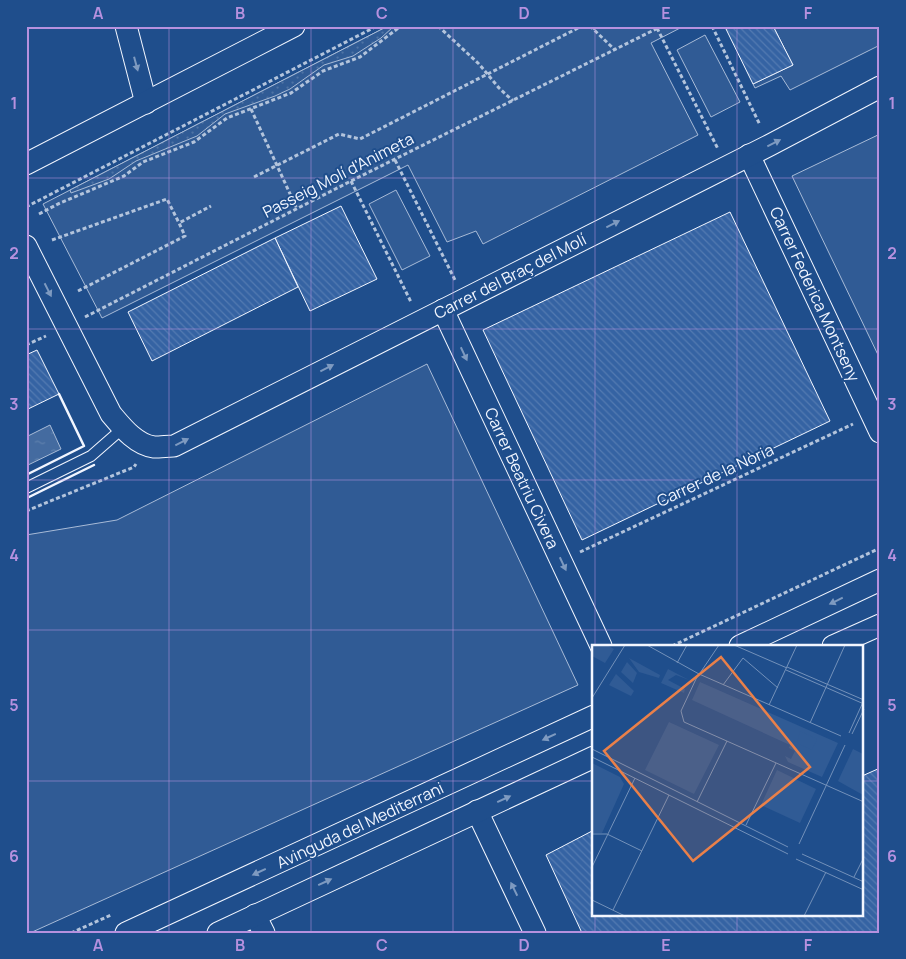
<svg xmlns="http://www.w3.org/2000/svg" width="906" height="959" viewBox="0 0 906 959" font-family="Manrope,sans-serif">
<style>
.built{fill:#305b95;stroke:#a8bbd7}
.garden{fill:url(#garden-dots);stroke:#a8bbd7}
.water{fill:url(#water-ripples);stroke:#a8bbd7}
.building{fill:url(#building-back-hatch);stroke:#f2f6ff}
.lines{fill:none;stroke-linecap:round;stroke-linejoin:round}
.service-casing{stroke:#f2f6ff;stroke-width:12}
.minor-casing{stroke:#f2f6ff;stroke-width:23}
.path{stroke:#b3c4dc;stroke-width:3;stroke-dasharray:4 2.5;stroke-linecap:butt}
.service{stroke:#1f4e8c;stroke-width:10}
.minor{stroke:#1f4e8c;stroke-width:21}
.wall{stroke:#f2f6ff;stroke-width:2.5}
.oneway{fill:#7e9ac0}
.grid{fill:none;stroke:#b691df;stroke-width:1;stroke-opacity:0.55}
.labels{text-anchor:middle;stroke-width:4;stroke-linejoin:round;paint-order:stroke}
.street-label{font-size:16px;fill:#f2f6ff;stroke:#1f4e8c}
.inset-road{fill:none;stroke:#7391ba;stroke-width:1}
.view{fill:#ea8049;fill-opacity:0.15;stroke:#ea8049;stroke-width:2.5}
.inset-edge{fill:none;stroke:#f2f6ff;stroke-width:2.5}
.neatline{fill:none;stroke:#b691df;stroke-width:2}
.grid-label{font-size:16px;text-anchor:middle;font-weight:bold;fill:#b691df}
</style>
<defs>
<pattern id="garden-dots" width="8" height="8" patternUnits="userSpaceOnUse" patternTransform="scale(1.25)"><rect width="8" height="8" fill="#305b95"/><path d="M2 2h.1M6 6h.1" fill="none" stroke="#4e73a5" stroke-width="1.8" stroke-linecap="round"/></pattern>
<pattern id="water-ripples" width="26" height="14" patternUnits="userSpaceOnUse" patternTransform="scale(1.25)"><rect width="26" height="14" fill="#446ba0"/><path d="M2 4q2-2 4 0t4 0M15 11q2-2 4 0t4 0" fill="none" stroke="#5f81ae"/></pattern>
<pattern id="building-back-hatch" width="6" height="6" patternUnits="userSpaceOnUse" patternTransform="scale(1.25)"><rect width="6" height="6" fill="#3563a3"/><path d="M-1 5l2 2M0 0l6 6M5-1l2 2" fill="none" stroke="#537ab1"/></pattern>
</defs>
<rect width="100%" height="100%" fill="#1f4e8c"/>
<!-- built -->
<g class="built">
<path d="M388,26H684L651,43L698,135L483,244L476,231L447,242L408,165L102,318L43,204Z"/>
<path d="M773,26H880V45L790,90L781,76L755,88L753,84L793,65Z"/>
<path d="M705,35L740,102L711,117L677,50Z"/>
<path d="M880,134V359L792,176Z"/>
<path d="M396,190L430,256L402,270L369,204Z"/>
<path d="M427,364L578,685L30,933H26V535L117,520Z"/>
</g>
<!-- garden -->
<path class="garden" d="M388,26L393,27L381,38L353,56L324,65L290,89L275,96L225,114L197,136L136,161L109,179L71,193L70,190Z"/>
<!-- water -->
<path class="water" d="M50,425L61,449L26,466V437Z"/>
<!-- building -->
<g class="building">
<path d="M732,26H773L793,65L753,84L726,29Z"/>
<path d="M341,206L377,279L310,311L275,238Z"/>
<path d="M730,212L830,421L582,540L483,330Z"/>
<path d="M275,238L298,287L152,361L128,312Z"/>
<path d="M37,350L59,394L26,410V355Z"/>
<path d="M880,768V933H582L546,855L594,830V915H862V776Z"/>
</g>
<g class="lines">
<defs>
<path id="service" d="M26,488L91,456L123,428"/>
<g id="minor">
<path d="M126,26L146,103"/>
<path d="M749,155L880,432"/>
<path d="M26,164L294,26"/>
<path d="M26,246L111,414C122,427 136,445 154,447C161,447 168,446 174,446L770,145L880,87"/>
<path d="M443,310L601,646"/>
<path d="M740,646L880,580"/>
<path d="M833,646L880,625"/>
<path d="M477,811L535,933"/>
<path d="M255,915L264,933"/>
<path d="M126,933L594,716"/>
<path d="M218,933L594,757"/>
</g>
</defs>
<!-- service casing -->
<use href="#service" class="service-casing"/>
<!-- minor casing -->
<use href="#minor" class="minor-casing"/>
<!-- path -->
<g class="path">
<path d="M438,26L479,64L499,88L513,101"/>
<path d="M590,26L615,50"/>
<path d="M712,26L760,125"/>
<path d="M657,28L718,149"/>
<path d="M593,29L599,26"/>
<path d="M251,109L297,209"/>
<path d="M395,160L455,280"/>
<path d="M254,177L339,134L360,139L582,26"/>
<path d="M351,181L411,302"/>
<path d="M26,207L377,26"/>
<path d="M39,214L58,204L124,176L143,162L194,142L227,118L291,93L323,71L360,57L401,26"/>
<path d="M52,240L167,199L179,223"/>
<path d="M78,291L185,236L179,223L211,206"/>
<path d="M85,317L351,181L662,26"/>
<path d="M26,345L46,336"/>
<path d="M26,511L134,467L136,464"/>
<path d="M580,552L853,424"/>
<path d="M672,646L880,548"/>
<path d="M71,933L111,915"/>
</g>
<!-- service -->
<use href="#service" class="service"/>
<!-- minor -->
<use href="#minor" class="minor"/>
<!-- wall -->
<g class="wall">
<path d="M26,475L84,446L59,394"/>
<path d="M26,495L27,498L94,465"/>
</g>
</g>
<!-- one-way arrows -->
<defs><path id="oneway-solid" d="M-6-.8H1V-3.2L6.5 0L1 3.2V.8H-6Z" transform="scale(1.25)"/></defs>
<g class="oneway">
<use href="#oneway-solid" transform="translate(136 64) rotate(75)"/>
<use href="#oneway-solid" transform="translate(774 143) rotate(-27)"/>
<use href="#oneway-solid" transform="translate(613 224) rotate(-27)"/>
<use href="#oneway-solid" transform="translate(48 290) rotate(63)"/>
<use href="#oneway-solid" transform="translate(464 354) rotate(65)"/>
<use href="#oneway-solid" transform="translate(327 368) rotate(-27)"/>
<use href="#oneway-solid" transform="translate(182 442) rotate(-27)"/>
<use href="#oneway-solid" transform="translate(563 564) rotate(65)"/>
<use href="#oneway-solid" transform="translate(836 601) rotate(154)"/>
<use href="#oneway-solid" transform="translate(549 737) rotate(155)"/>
<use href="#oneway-solid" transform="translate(504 799) rotate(-25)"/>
<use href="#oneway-solid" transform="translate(259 872) rotate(155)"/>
<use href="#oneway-solid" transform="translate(325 882) rotate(-25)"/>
<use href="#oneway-solid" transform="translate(514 889) rotate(-116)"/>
</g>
<!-- grid -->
<path class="grid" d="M169,26V933M311,26V933M453,26V933M595,26V646M737,26V646M26,178H880M26,329H880M26,480H880M26,630H880M26,781H594M862,781H880M595,915V933M737,915V933"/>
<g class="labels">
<!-- street labels -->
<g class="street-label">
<text transform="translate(338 175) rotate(-27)" y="6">Passeig Molí d'Animeta</text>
<text transform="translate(510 276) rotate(-27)" y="6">Carrer del Braç del Molí</text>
<text transform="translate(815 294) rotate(65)" y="6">Carrer Federica Montseny</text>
<text transform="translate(715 475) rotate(-25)" y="6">Carrer de la Nòria</text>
<text transform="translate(522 478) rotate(65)" y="6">Carrer Beatriu Civera</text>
<text transform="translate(360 825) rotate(-25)" y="6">Avinguda del Mediterrani</text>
</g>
</g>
<!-- overview -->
<g transform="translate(592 645)">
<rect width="271" height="271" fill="#1f4e8c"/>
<path d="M0,0H15L22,4L13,18L0,11ZM37,13L68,30L67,33L47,27ZM35,17L45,28L41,38L29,27ZM76,24L97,35L84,30L76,35L93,44L92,48L69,38ZM24,29L42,46L39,51L17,40ZM108,37L246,98L230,132L196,117L193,111L199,114L203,106L197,103L198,100L100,55ZM77,77L127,100L102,149L53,125ZM261,104L271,109V150L246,136ZM0,118L28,132L32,139L10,188H0ZM185,125L224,144L208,178L169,160Z" fill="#305b95"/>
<path d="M208,86L225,94L220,105L205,98Z" fill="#305b95"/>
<path class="inset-road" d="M55,0L107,29L249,91M127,0L104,34L89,66L92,77L272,157M142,0L195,23M85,18L95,0M195,22L272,55M194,25L272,59M131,40L151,13L186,43M0,53L33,0M177,60L205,0M218,78L253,0M257,88L271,57M260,89L272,64M0,104L196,202M0,112L196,209M105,157L135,96M154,180L184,118M0,189H15L50,206M207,199L253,100M210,209L272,237M204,214L272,245M0,222L43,133M262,232L272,212M0,255L33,271M21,265L77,150M212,271L234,227"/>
<path class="view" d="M129,12L218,122L101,216L12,106Z"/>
<rect width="271" height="271" class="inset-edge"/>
</g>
<!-- border -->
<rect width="906" height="959" fill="none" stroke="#1f4e8c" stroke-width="55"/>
<rect x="28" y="28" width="850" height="904" class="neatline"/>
<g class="grid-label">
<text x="98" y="19">A</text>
<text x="240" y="19">B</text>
<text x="382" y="19">C</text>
<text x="524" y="19">D</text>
<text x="666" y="19">E</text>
<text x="808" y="19">F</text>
<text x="14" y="109">1</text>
<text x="892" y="109">1</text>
<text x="14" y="259">2</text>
<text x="892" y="259">2</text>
<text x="14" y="410">3</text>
<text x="892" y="410">3</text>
<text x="14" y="561">4</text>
<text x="892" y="561">4</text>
<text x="14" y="711">5</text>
<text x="892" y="711">5</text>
<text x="14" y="862">6</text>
<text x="892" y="862">6</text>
<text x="98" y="951">A</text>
<text x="240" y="951">B</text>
<text x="382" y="951">C</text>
<text x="524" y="951">D</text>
<text x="666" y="951">E</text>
<text x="808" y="951">F</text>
</g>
</svg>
